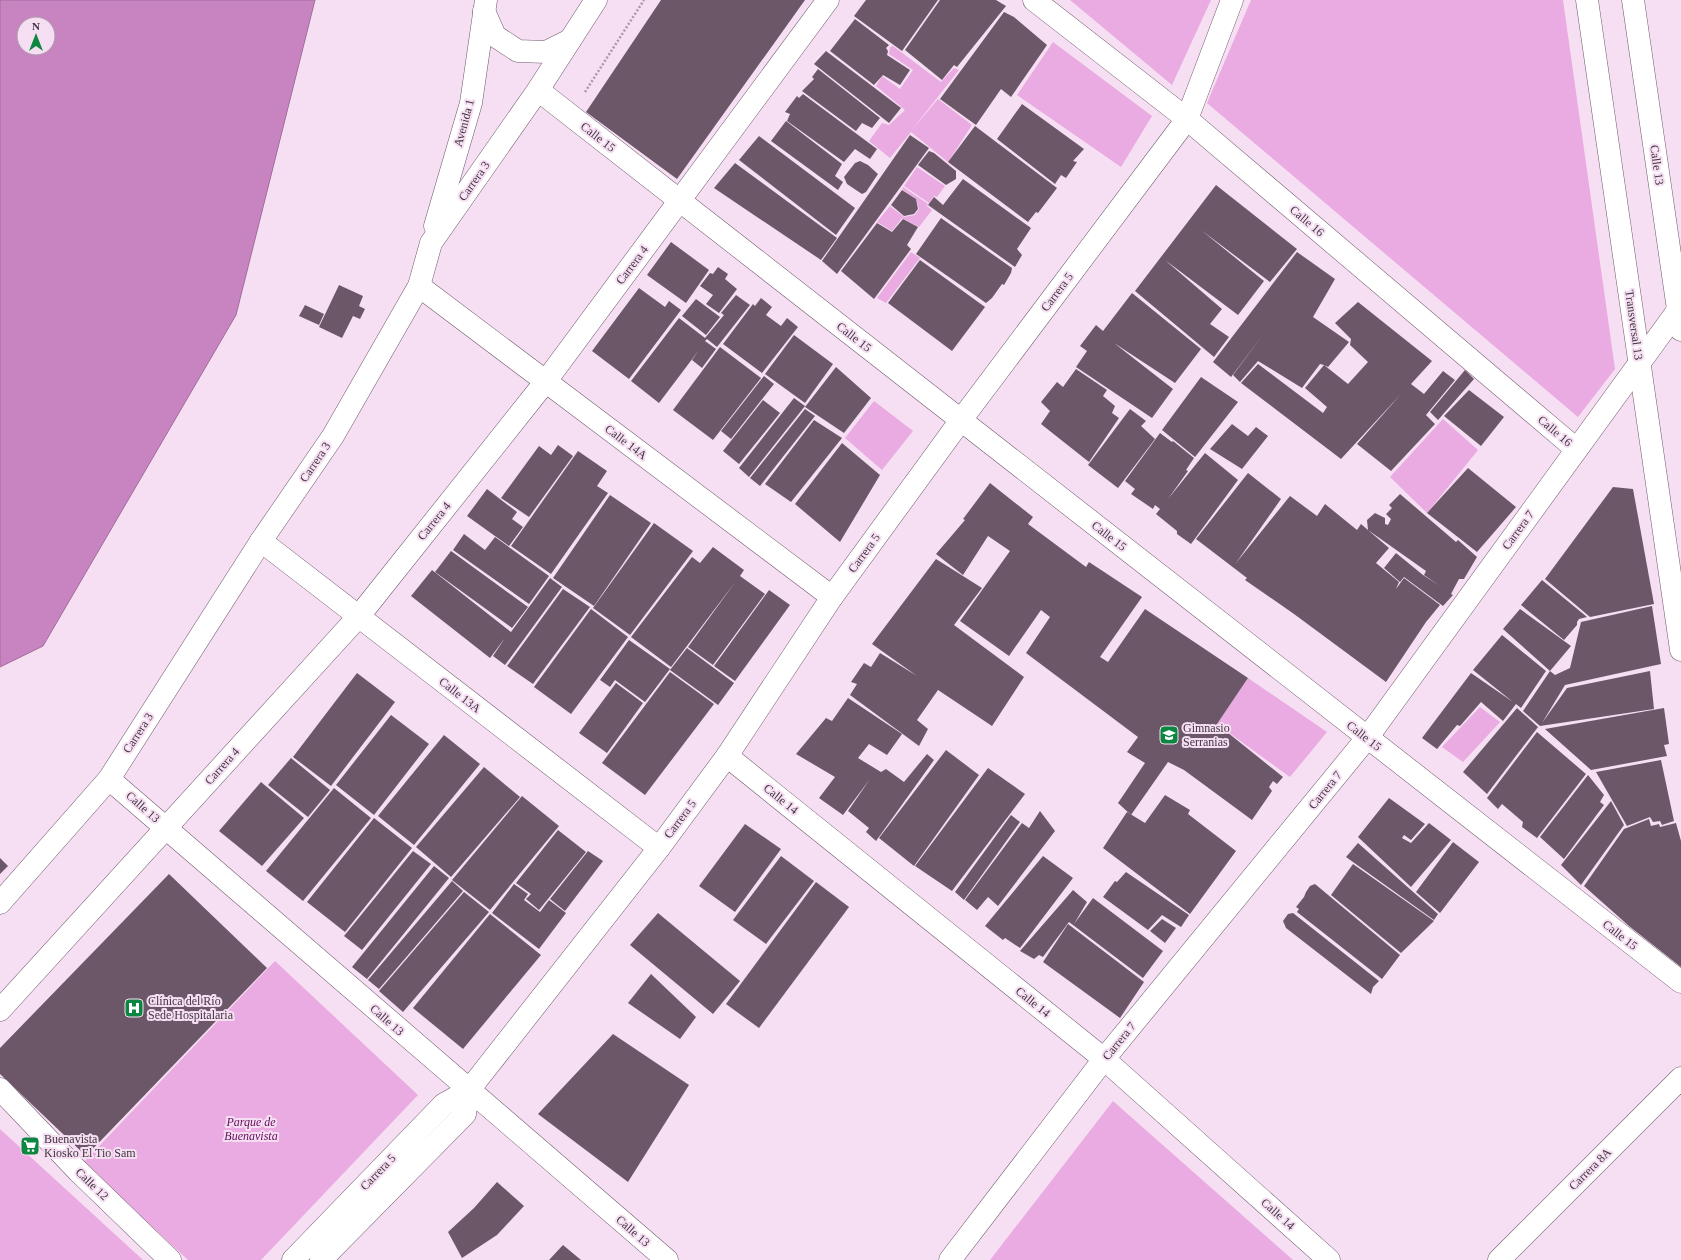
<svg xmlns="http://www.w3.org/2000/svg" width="1681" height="1260" viewBox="0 0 1681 1260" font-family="'Times New Roman',serif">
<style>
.green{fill:#e9abe1}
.water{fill:#c884c1;stroke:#9f6d9a;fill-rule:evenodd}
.building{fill:#6c5769}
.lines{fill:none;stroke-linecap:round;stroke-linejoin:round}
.street-casing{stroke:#6f5a6c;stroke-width:23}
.secondary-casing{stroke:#6f5a6c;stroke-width:23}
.path{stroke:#a897a6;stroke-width:2.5;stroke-dasharray:2 2;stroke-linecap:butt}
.street{stroke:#fff;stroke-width:22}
.secondary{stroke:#fff;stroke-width:22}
.labels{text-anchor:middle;stroke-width:4;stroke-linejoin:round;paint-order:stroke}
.street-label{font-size:12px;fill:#3f363e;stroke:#f7dff3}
.poi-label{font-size:12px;fill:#3f363e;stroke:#f7dff3;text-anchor:start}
.park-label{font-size:12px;font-style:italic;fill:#600c5b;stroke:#f7dff3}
</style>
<rect width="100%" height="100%" fill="#f7dff3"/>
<!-- green -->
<g class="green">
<path d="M1070,0H1211L1172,85Z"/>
<path d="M1251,0H1563L1615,369L1578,417L1207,103Z"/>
<path d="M1053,42L1152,116L1121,167L1017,95Z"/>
<path d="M893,46L941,82L954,68L959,70L911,131L938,99L972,125L948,162L911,132L890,158L869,141L882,123L889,125L905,110L876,86L882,76L900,89L913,70L889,54L890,47Z"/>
<path d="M917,167L945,186L937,197L934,196L929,203L904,186Z"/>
<path d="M903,187L928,204L927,206L932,210L919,227L902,218L892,231L877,222L890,206L904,217L915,215L919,209L916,199L902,189Z"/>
<path d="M911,252L920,258L886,303L877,298Z"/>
<path d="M874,401L913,431L882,470L845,438Z"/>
<path d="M1443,419L1478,450L1427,513L1390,477Z"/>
<path d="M1248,678L1327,732L1290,777L1217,724Z"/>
<path d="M1480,707L1500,722L1463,762L1442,747Z"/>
<path d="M275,961L418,1095L261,1260H188L83,1163Z"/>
<path d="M1113,1101L1293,1260H990Z"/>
<path d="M0,1129L143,1260H0Z"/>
</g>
<!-- water -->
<path class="water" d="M0,0H315L236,315L43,646L0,667ZM24,24H48V48H24Z"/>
<!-- building -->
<g class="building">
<path d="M661,0H805L677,179L586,112Z"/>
<path d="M866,0H938L902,51L854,16Z"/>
<path d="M940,0H996L1006,6L957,67L954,65L942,80L905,50Z"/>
<path d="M1004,12L1014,17L1047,45L1011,97L1001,89L976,125L940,99Z"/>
<path d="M855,19L889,45L886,48L888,51L887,55L910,70L900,85L883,75L874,85L830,51Z"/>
<path d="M826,51L901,108L889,123L814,64Z"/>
<path d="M818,69L880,118L872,128L862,123L856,131L802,91L814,79L812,77Z"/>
<path d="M803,94L877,149L870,159L855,149L844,162L787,121L790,114L785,112L797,96L799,98Z"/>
<path d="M1022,104L1084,149L1073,161L1077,162L1066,178L1061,175L1055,184L997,139Z"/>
<path d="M786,121L842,164L835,176L843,182L838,190L771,141Z"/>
<path d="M975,126L1057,188L1038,213L1036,212L1028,222L948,162Z"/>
<path d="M910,135L929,148L837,274L822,261Z"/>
<path d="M759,136L855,208L836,235L739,160Z"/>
<path d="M929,151L934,153L956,171V179L946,185L918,165Z"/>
<path d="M860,161L868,165L878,174L866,192L862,194L847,184L844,177L855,163Z"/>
<path d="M735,163L837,238L821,260L714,188Z"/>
<path d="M963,179L1031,228L1017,249L1022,255L1015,267L928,205L934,197L943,205Z"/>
<path d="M1216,185L1297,249L1270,282L1201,230L1264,281L1238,315L1165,260L1222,309L1210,324L1229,337L1214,357L1135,291Z"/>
<path d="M902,190L916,199L918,209L914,214L904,216L891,205Z"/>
<path d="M941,218L1012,268L1011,273L1004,285L1002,284L992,298L986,303L916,254Z"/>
<path d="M903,219L918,227L907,245L911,249L874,299L841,271L877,223L892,232Z"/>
<path d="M671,242L709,270L686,303L647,275Z"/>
<path d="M1297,252L1335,279L1313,317L1349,342L1328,367L1324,365L1348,384L1368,362L1350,345L1351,339L1335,323L1358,302L1432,361L1411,384L1424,394L1443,371L1455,380L1426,415L1435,424L1391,471L1357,444L1401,394L1341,459L1241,383L1258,364L1323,413L1327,407L1305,388L1324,365L1320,364L1302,388L1258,361L1240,382L1233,375L1262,336L1231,377L1213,362Z"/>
<path d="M920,260L985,307L952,351L888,303Z"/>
<path d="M718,267L728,274L725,279L737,289L719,313L706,304L713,295L700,286L710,273L713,274Z"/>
<path d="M339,285L363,296L359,306L365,309L360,319L353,316L342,338L319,327Z"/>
<path d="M639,288L665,307L669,301L681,310L629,379L592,351Z"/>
<path d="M1132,293L1201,349L1175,383L1114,343L1173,389L1152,418L1076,367L1087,351L1080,346L1096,325L1103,331Z"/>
<path d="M736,295L750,305L717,347L707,339L705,341L716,349L702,368L692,360L699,350L659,403L631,381L679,318L705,338L724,315L721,313Z"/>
<path d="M761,298L772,307L766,315L781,326L787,318L798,327L762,373L723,344L753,304L755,306Z"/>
<path d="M696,299L720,317L706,335L682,316Z"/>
<path d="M305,305L324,314L319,325L299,316Z"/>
<path d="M794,335L833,364L805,403L765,374Z"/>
<path d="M720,347L761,378L713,440L673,410Z"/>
<path d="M836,367L871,398L844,433L805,407Z"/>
<path d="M1076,369L1107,390L1103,396L1115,406L1112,413L1119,418L1089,462L1041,424L1050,411L1041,402L1057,382L1063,387Z"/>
<path d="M1465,370L1474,379L1438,420L1430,412Z"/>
<path d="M764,376L774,384L731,439L721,431Z"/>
<path d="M1201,377L1238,402L1195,457L1162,430Z"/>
<path d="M1469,390L1504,417L1481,446L1444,416Z"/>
<path d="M794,398L805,406L749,477L739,468Z"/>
<path d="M763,400L780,413L739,464L723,451Z"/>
<path d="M805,409L815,416L760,486L750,478Z"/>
<path d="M1130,409L1146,421L1141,426L1155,439L1118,488L1088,465Z"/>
<path d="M814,420L842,438L791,502L765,484Z"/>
<path d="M1232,424L1248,436L1256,427L1268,436L1242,469L1210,449Z"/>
<path d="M1160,433L1172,442L1173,441L1194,458L1186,470L1188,471L1168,499L1205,453L1238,480L1191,544L1177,534V531L1156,514L1160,509L1155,505L1153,509L1131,494L1135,489L1125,481Z"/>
<path d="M842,443L880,475L840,542L795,504Z"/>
<path d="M558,445L573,456L529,517L501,498L539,446L551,455Z"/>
<path d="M578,451L607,471L597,486L608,493L551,574L511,546Z"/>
<path d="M1468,468L1516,507L1477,552L1427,513Z"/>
<path d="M1248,473L1281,499L1236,563L1290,496L1317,516L1325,504L1357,530L1361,524L1368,530L1367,520L1375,513L1385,518V524L1388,525L1391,519L1386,514L1392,508L1389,505L1400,494L1456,542L1458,540L1477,557L1464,579H1459L1451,594L1453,595L1443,606L1404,577L1400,582L1384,568L1396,553L1423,575L1440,586L1424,575L1426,571L1368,530L1389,548L1376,563L1399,582L1396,589L1404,578L1440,605L1426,622L1386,682L1294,614L1245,580L1247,578L1196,539Z"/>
<path d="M990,483L1033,517L1028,524L1086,567L1089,562L1142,597L1100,657L1108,662L1145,609L1248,678L1217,724L1283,777L1277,784L1273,781L1269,787L1272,791L1252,820L1184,770L1168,762L1131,815L1118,803L1145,763L1127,752L1138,737L1026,653L1050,617L1041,610L1009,656L960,621L1010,551L988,536L963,575L936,554L965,520L963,519Z"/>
<path d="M1613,487L1633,489L1654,604L1590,617L1545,579Z"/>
<path d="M487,489L517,512L512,519L523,527L509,546L467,516Z"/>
<path d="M610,495L651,523L594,606L553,578Z"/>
<path d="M654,523L693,551L630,635L593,608Z"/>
<path d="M464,534L485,550L495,537L549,576L529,604L453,550Z"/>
<path d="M713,547L744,570L740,576L765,594L713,665L688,647L736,581L671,667L631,637L692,557L700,563Z"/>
<path d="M451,551L528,607L512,628L435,572Z"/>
<path d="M936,559L982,588L954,625L1024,677L992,726L938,690L917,720L928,729L919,746L850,695L857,684L851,682L864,663L871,667L880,653L917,676L872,644Z"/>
<path d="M432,570L511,632L550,578L562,587L505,665L493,656L505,638L490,658L411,596Z"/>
<path d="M1542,580L1587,617L1579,619L1577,622V625L1564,640L1521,605Z"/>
<path d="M563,589L590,607L533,684L507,666Z"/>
<path d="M769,590L790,605L735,681L714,666Z"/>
<path d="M1652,606L1661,664L1565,685L1542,723L1567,688L1650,671L1654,709L1540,726L1523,711L1550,671L1503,629L1520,609L1571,646L1550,671L1555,675L1570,668L1581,622Z"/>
<path d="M591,609L628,637L571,714L534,687Z"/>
<path d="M1502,635L1546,671L1521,708L1516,704L1503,721L1481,702L1460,726L1457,725L1437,749L1422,738L1471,673L1513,702L1473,670Z"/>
<path d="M629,640L670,669L645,702L615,680L610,687L600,680Z"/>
<path d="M687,648L734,683L718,705L670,670Z"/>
<path d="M670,672L714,704L645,795L602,763Z"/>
<path d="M357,673L395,702L331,786L293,757Z"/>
<path d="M616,683L643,703L607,753L579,733Z"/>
<path d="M848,698L902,734L887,755L869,744L858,758L881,772L886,769L904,782L927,754L934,760L876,841L866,832L869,828L848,811L870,779L843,815L819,798L835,777L796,754L826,718L832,721Z"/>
<path d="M1517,708L1538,727L1487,794L1463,772Z"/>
<path d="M1664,708L1669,744L1664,745L1667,756L1591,770L1545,729Z"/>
<path d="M391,715L429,744L374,815L336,785Z"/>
<path d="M1537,732L1586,774L1537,838L1522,827L1523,822L1502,804L1498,809L1487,798Z"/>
<path d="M444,735L480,764L414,845L378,816Z"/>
<path d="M946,750L979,775L914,866L879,838Z"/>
<path d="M291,758L330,790L308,817L268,785Z"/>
<path d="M1661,760L1674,821L1662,825L1660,821L1653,822L1650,817L1627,826L1596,772Z"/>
<path d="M484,767L520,797L451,877L416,847Z"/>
<path d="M988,768L1025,794L952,891L915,866Z"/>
<path d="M1588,775L1604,795L1600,802L1604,805L1564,859L1540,837Z"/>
<path d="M261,782L304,818L262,866L219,831Z"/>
<path d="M334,788L371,818L303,901L266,871Z"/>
<path d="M1165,795L1190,810L1188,814L1236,851L1190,914L1103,848L1127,812L1145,823Z"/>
<path d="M522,796L559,826L490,910L452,880Z"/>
<path d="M1389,798L1425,824L1411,840L1404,835L1402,838L1411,843L1429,823L1451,840L1411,887L1358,837Z"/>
<path d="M1611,801L1624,825L1581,885L1561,865Z"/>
<path d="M1040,811L1055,831L998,906L988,897L977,910L965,900L1022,823L1029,828Z"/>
<path d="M1011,815L1020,822L964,900L955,892Z"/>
<path d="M374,818L412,848L345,932L307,902Z"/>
<path d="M1649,819L1651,826L1659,824L1660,827L1676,823L1681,841V967L1629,926L1584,886L1624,829Z"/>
<path d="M745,824L781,849L735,912L699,886Z"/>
<path d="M558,830L586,852L539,910L526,899L531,894L516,883Z"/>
<path d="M1453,842L1479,862L1440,913L1416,892Z"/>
<path d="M1358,843L1438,914L1434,920L1346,857Z"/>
<path d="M413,851L431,864L362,950L344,936Z"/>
<path d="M588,851L603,861L565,911L550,899Z"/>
<path d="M781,856L814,881L766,944L733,920Z"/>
<path d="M1043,856L1073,878L1020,948L1005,938L1003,940L985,926Z"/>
<path d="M0,858L8,866L0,874Z"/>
<path d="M1353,864L1434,921L1401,953L1331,895Z"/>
<path d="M434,866L449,878L367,979L352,967Z"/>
<path d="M1126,872L1189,915L1181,927L1162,915L1148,930L1103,897L1115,881L1117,882Z"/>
<path d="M169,874L267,968L86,1156L0,1074V1048Z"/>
<path d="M452,881L463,891L379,989L368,980Z"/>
<path d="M816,882L849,907L759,1028L726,1004Z"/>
<path d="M514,884L528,894L524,900L540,912L549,900L566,913L539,949L492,913Z"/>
<path d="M1315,884L1400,955L1382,979L1297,912L1299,909L1296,907L1304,897L1306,892L1310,886Z"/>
<path d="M1073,890L1087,902L1074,924L1093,898L1163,951L1143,978L1069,922L1043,957L1039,955L1034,959L1020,951Z"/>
<path d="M464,892L489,912L403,1012L379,991Z"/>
<path d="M658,913L740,981L713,1014L630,945Z"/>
<path d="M1293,913L1379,981L1373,987L1371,994L1286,928L1283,921L1288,914Z"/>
<path d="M490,914L541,955L463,1049L413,1008Z"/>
<path d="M1162,919L1176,928L1165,943L1150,931Z"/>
<path d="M1068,924L1144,982L1120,1018L1043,962Z"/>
<path d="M651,974L696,1017L680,1039L628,1003Z"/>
<path d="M613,1034L689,1085L628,1182L538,1114Z"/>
<path d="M497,1182L524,1206L497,1235L462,1258L448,1232L474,1208Z"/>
<path d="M563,1245L581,1260H549Z"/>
</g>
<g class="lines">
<defs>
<g id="street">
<path d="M1034,0L1187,119L1576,449"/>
<path d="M538,90L1681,982"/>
<path d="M419,286L832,597"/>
<path d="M261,541L659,848"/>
<path d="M727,756L1104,1059L1329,1260"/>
<path d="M109,779L667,1260"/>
<path d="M0,1010L359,616L546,381L828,0"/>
<path d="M0,1089L78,1171L170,1260"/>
<path d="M293,1260L444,1104L469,1090L659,848L727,756L832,597L961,420L1187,119L1232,0"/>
<path d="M321,1260L465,1114L469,1090"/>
<path d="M950,1260L1104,1059L1367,738L1681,306"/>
<path d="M1499,1260L1681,1078"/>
</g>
<g id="secondary">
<path d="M1587,0L1681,650"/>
<path d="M1633,0L1681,330"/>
<path d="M484,11L495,36L518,51L546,52L570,40"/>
<path d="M435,226L471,103L486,0"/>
<path d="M0,903L109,779L261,541L333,436L419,286L431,243L538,90L596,0"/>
</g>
</defs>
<!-- street casing -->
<use href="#street" class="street-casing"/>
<!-- secondary casing -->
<use href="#secondary" class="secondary-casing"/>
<!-- path -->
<path class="path" d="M585,92L644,0"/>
<!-- street -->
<use href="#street" class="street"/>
<!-- secondary -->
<use href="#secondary" class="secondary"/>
</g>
<!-- icons -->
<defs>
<symbol id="school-square" viewBox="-11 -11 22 22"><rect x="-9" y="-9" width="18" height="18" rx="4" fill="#0c8741" stroke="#f7dff3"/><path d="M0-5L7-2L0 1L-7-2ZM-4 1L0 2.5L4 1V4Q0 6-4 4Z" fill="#fff"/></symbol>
<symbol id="hospital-square" viewBox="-11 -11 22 22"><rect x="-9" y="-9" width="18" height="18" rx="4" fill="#0c8741" stroke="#f7dff3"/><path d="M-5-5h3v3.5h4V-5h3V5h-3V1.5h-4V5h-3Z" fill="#fff"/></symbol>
<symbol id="supermarket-square" viewBox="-11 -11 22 22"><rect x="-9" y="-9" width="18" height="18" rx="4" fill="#0c8741" stroke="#f7dff3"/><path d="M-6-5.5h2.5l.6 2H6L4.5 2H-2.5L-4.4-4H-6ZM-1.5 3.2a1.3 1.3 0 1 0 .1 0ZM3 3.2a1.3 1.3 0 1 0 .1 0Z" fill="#fff"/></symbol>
</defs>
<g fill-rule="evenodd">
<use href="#school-square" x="1158" y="724" width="22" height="22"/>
<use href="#hospital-square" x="123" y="997" width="22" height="22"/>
<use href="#supermarket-square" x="19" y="1135" width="22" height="22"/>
</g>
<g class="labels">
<!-- street labels -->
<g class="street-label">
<text transform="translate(464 123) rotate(-75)" y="4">Avenida 1</text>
<text transform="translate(598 137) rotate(38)" y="4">Calle 15</text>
<text transform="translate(1657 165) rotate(82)" y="4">Calle 13</text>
<text transform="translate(474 181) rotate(-55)" y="4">Carrera 3</text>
<text transform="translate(1307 221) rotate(40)" y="4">Calle 16</text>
<text transform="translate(632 265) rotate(-53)" y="4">Carrera 4</text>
<text transform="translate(1057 292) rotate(-53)" y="4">Carrera 5</text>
<text transform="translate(1634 325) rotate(82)" y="4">Transversal 13</text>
<text transform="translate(854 337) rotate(38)" y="4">Calle 15</text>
<text transform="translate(1555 431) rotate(40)" y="4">Calle 16</text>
<text transform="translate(626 442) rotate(37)" y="4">Calle 14A</text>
<text transform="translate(315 462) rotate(-56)" y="4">Carrera 3</text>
<text transform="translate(434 521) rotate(-51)" y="4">Carrera 4</text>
<text transform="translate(1518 530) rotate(-54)" y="4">Carrera 7</text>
<text transform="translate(1109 536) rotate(38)" y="4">Calle 15</text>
<text transform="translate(864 553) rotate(-54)" y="4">Carrera 5</text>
<text transform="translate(460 695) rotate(38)" y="4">Calle 13A</text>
<text transform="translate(138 733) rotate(-57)" y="4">Carrera 3</text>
<text transform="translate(1364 736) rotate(38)" y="4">Calle 15</text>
<text transform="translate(222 766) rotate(-48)" y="4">Carrera 4</text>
<text transform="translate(1325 790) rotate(-51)" y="4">Carrera 7</text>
<text transform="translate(781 799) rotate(39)" y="4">Calle 14</text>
<text transform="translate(143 807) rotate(41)" y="4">Calle 13</text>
<text transform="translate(680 819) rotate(-53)" y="4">Carrera 5</text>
<text transform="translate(1620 935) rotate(38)" y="4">Calle 15</text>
<text transform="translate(1033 1002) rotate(39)" y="4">Calle 14</text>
<text transform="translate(387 1020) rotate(41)" y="4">Calle 13</text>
<text transform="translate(1119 1041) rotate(-51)" y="4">Carrera 7</text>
<text transform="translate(1590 1169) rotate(-45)" y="4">Carrera 8A</text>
<text transform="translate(378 1172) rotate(-46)" y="4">Carrera 5</text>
<text transform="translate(92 1184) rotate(44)" y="4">Calle 12</text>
<text transform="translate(1278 1214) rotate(42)" y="4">Calle 14</text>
<text transform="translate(633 1231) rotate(41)" y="4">Calle 13</text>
</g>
<!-- poi labels -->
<g class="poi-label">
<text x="1183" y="732">Gimnasio<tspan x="1183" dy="14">Serranias</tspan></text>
<text x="148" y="1005">Clínica del Río<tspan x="148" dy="14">Sede Hospitalaria</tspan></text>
<text x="44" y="1143">Buenavista<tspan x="44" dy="14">Kiosko El Tio Sam</tspan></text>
</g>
<!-- park labels -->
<g class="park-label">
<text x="251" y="1126">Parque de<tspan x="251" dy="14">Buenavista</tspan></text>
</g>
</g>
<!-- north arrow -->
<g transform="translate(36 36)"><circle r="19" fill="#f7dff3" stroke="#ad9bab"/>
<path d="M0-3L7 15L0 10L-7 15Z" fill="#0c8741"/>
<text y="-6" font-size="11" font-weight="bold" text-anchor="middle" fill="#3f363e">N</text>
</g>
</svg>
